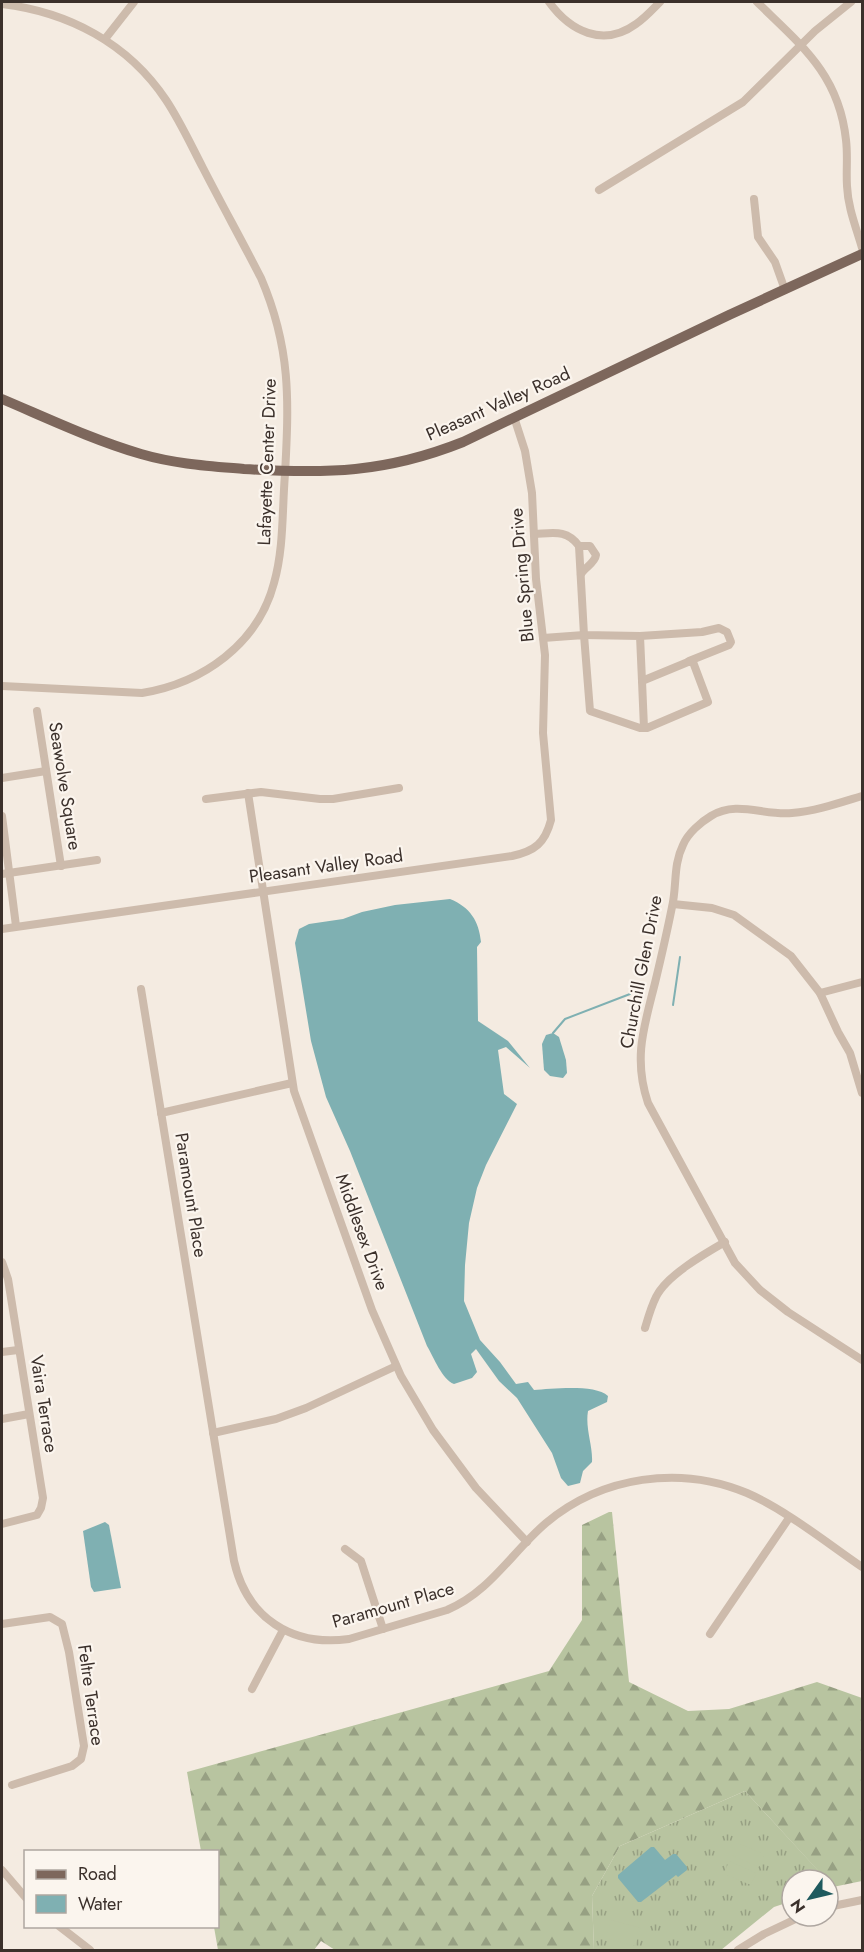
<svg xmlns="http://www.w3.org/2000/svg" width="864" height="1952" viewBox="0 0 864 1952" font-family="Jost,sans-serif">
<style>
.grass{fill:url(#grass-tufts)}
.forest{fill:url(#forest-firs)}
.pitch{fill:#b8c4a0}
.water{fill:#7fb0b2}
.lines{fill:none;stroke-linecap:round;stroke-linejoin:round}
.stream{stroke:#7fb0b2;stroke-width:2}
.minor{stroke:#cdbbac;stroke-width:8}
.major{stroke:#7d675c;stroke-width:10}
.labels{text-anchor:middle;stroke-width:4.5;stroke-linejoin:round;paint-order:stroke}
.street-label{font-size:18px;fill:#3b302b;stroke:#fbf5ee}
</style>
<defs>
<pattern id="grass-tufts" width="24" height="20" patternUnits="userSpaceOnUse" patternTransform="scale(1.5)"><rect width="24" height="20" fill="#b8c4a0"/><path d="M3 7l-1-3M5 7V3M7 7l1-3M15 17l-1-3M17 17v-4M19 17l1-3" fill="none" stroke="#97a083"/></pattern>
<pattern id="forest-firs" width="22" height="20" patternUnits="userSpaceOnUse" patternTransform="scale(1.5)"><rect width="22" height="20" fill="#b8c4a0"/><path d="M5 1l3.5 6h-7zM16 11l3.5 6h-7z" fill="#97a083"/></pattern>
</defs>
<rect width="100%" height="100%" fill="#f4ebe1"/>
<!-- grass -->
<path class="grass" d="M745,1791L827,1880H792V1901L774,1907L721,1950H594L592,1896L620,1846Z"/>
<!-- forest -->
<path class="forest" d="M609,1512H612L629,1682L688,1711L729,1709L817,1682L862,1698V1881L833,1887L745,1791L620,1846L592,1896L594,1950H335L321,1941L314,1950H218L214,1927L218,1926V1852L201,1851L187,1772L549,1671L582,1620V1525Z"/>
<!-- pitch -->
<g class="pitch">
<path d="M737,1843L764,1854L759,1867L731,1855Z"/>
<path d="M729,1861L756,1873L751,1885L724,1874Z"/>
<path d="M611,1920L641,1928L635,1946L606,1938Z"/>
</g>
<!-- water -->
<g class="water">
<path d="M450,899C470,907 479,921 481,942L477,947L478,1021L508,1041L530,1068L506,1047L498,1050L504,1094L517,1104L486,1165L477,1188L469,1223L465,1265L464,1301L480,1340L500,1362L516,1384L528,1382L534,1390C552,1389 595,1384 608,1396L607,1402L588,1411C585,1429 593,1445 592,1462L583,1471L580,1483L568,1486L561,1478L552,1453L517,1398L499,1381L476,1349L471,1354L477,1372L472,1378L454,1384C442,1379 434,1358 427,1346L350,1151L326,1097L311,1041L295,943L299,929L309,924L343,919L362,912L395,905Z"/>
<path d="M553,1033L559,1037L566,1060L567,1073L563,1078L550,1076L544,1070L542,1044L546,1035Z"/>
<path d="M105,1522L109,1525L121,1588L94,1592L91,1587L83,1531Z"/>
<path d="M651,1847H654L665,1860L673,1854H676L687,1867V1870L678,1877L676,1875L641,1902H638L618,1878V1875Z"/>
</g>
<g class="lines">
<!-- stream -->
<g class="stream">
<path d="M673,1005L680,957"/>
<path d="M553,1033L565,1019L630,994"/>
</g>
<!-- minor -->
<g class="minor">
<path d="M549,2C570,31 603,48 636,24C645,18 653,9 660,2"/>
<path d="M757,2C801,45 839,74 846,140C848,156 846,171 847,186C848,208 856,227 862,248"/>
<path d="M2,4C68,12 128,43 166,100C180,121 191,145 203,168C222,205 242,241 261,278C291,348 289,400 285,474C282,510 284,548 274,583C258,644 203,683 142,693L2,686"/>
<path d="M105,39L134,2"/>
<path d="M599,190L743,102L815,31L851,2"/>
<path d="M754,199L758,237L775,262L785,290"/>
<path d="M535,534C553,533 567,529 579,546L584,635L640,636L642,681"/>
<path d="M579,546H590L596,555C595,563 585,567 581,574"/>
<path d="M640,636L702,632L719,628L727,632L731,642L729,645L689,661"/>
<path d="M543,638L584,635L590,711L640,728H647L708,702L693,662H688L642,681L644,728"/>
<path d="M37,711L61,866"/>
<path d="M2,778L46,771"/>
<path d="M248,793L294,1091L372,1310L401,1376L433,1430L476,1488L527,1542"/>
<path d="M862,796C839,803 816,811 792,813C764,816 737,800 711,816C701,822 688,833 683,845C673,865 677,886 672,907C667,932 661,958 655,983C644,1027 633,1058 648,1103L735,1263L760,1290L788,1312L862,1360"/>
<path d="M206,799L261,792L320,799H333L399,788"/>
<path d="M2,816L16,926"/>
<path d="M2,874L97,860"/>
<path d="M673,904L712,908L734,915L791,956L820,993L838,1032L850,1053L862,1093"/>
<path d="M2,929L512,856C535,851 545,843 551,820L543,733L545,655L536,579L532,493L525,451L514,417"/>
<path d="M141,989L234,1561C247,1618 292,1647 349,1639L447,1610C490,1592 512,1552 546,1523C602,1476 680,1465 747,1493C786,1510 827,1543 862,1567"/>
<path d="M820,993L862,982"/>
<path d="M161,1113L292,1083"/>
<path d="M2,1262L8,1279L43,1498L41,1508L37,1515L2,1524"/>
<path d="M645,1328C648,1318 651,1307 656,1297C666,1276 704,1254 725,1242"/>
<path d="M2,1352L18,1350"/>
<path d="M2,1419L29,1414"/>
<path d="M213,1433L276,1419L306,1408L396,1366"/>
<path d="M345,1549L361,1561L383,1629"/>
<path d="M2,1624L50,1617L62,1624L69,1652L84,1746L81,1759L72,1766L12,1785"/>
<path d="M710,1634L789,1518"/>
<path d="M252,1689L283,1630"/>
<path d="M2,1870L26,1898"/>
<path d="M828,1907L862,1900"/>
<path d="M59,1926L90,1950"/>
<path d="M738,1950L764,1934L802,1916"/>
</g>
<!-- major -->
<path class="major" d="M2,399C47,418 93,440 141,454C175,464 209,466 244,469C327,474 385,473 463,442L729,315L862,254"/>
</g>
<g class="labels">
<!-- street labels -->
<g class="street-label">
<text transform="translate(498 404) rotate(-24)" y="6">Pleasant Valley Road</text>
<text transform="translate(267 462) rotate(-88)" y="6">Lafayette Center Drive</text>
<text transform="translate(522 575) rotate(-95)" y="6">Blue Spring Drive</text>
<text transform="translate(65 786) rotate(81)" y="6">Seawolve Square</text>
<text transform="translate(326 866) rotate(-8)" y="6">Pleasant Valley Road</text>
<text transform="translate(641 972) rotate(-79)" y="6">Churchill Glen Drive</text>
<text transform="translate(191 1195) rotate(81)" y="6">Paramount Place</text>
<text transform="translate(362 1232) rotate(70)" y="6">Middlesex Drive</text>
<text transform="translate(44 1404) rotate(81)" y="6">Vaira Terrace</text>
<text transform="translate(393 1605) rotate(-16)" y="6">Paramount Place</text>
<text transform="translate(91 1695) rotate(82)" y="6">Feltre Terrace</text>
</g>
</g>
<!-- border -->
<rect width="864" height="1952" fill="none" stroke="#3b302b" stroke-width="6"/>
<!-- legend -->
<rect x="24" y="1850" width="195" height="78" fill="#fbf5ee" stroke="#aea6a0" stroke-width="1.5"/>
<rect x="36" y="1870" width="30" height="9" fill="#7d675c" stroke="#aea6a0" stroke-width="1.5"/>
<text x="78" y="1880" font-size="18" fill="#3b302b">Road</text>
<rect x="36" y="1895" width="30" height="18" fill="#7fb0b2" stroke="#aea6a0" stroke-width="1.5"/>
<text x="78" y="1910" font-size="18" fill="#3b302b">Water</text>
<!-- north arrow -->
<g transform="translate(810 1898) rotate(236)"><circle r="28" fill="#fbf5ee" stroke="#aea6a0" stroke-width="1.5"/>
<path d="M0-4.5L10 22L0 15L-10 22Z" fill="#1f5a5e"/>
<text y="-9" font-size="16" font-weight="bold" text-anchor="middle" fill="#3b302b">N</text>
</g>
</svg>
